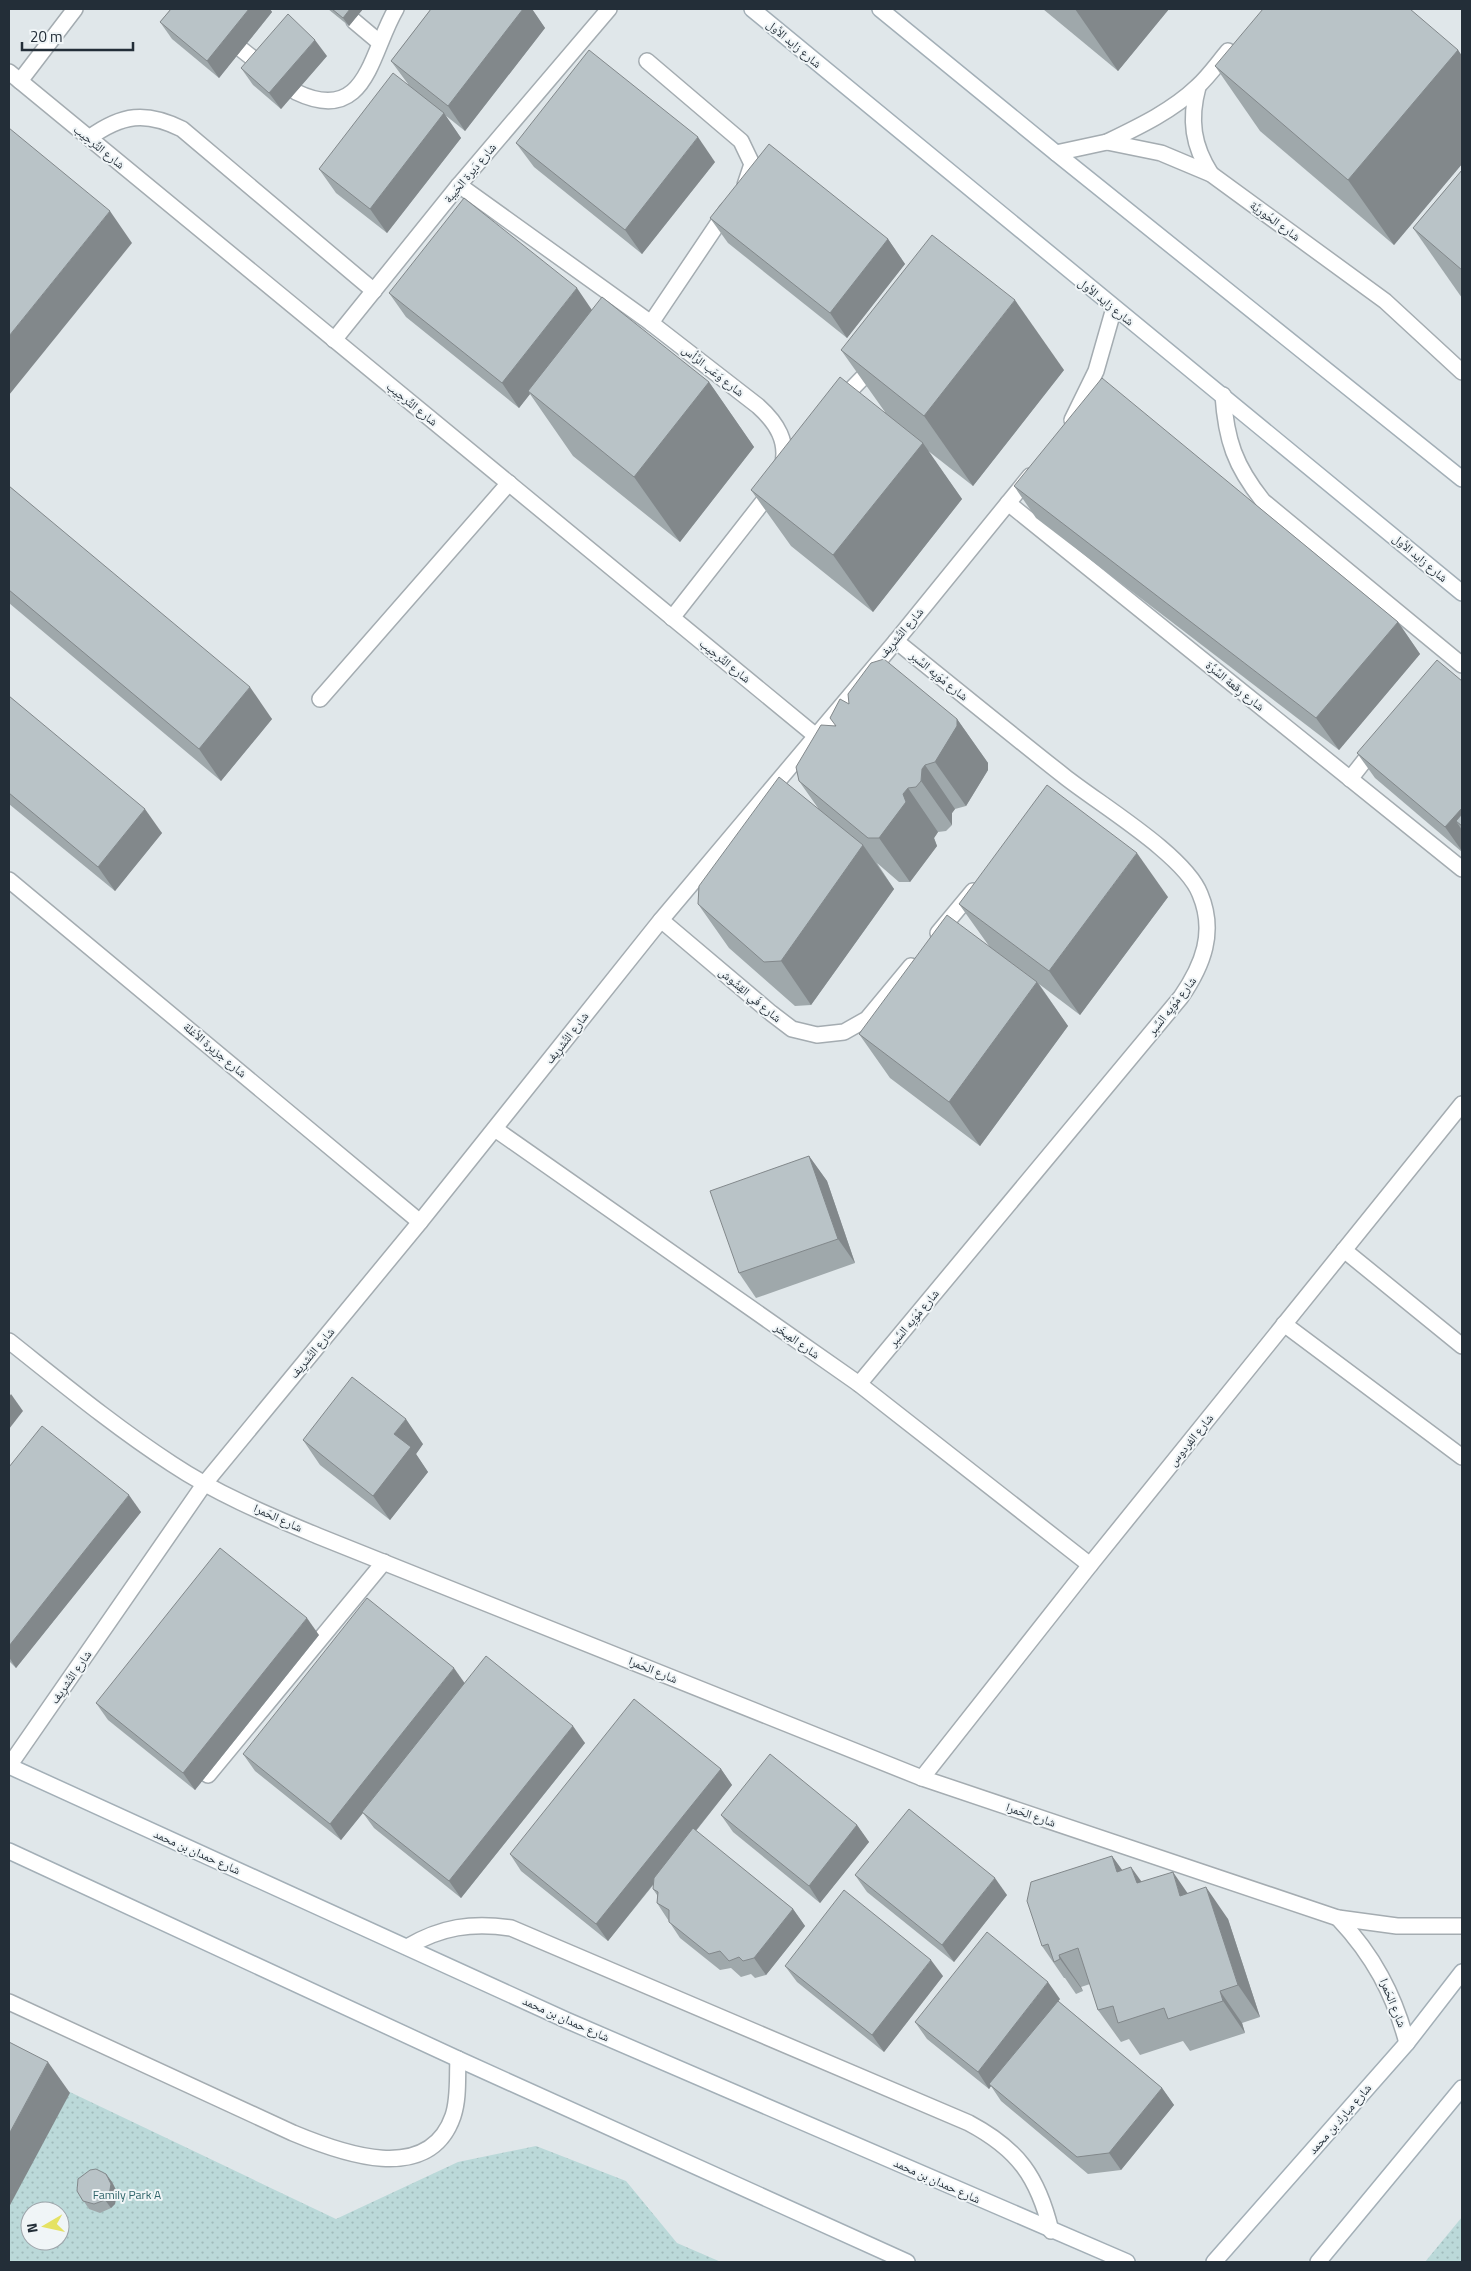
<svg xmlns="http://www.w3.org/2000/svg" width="1471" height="2271" viewBox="0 0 1471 2271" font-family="'Titillium Web','Noto Naskh Arabic',sans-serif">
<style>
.park{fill:url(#park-dots);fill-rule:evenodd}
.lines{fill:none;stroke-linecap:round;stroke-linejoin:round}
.lane-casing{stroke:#a4acb1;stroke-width:18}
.street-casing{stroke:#a4acb1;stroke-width:18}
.secondary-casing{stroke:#a3afb7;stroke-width:18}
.lane{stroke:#fff;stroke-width:15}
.street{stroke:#fff;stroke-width:15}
.secondary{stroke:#fff;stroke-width:15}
.wall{fill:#9fa8ab}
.shaded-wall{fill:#82888b}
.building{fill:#b9c3c7;stroke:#82888b}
.labels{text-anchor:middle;stroke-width:4;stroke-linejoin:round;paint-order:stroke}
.street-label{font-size:12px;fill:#232e38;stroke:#f0f5f7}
.park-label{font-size:12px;fill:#31656b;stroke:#f0f5f7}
</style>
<defs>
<pattern id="park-dots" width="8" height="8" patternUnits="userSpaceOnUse" patternTransform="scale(1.25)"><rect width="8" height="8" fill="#bbd9d9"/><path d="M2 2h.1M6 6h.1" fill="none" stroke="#a0bbbb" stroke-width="1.8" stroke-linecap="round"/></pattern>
</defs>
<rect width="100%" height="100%" fill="#e0e7ea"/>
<!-- park -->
<g class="park">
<path d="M9,2063L336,2219L458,2162L536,2146L626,2181L677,2243L721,2262H9ZM30,2211H60V2241H30Z"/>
<path d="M1462,2217V2262H1425Z"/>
</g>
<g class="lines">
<defs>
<g id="lane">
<path d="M354,21L379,42"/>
<path d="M241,49L265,68"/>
<path d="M647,61L741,141L752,164L745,185"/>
<path d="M296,92C367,126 370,53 396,9"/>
<path d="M89,138C122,114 146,111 182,129L374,291"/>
<path d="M651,323L727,210"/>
<path d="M1223,395C1226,440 1235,466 1263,501L1462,665"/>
<path d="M840,401L876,364"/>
<path d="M1350,779L1376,746"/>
<path d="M1344,1250L1462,1346"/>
<path d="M1284,1324L1462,1457"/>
<path d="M208,1775L384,1562"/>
<path d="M407,1947C441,1927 472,1922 511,1928L969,2123C1018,2149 1038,2177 1051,2231"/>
<path d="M9,2002L293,2133C341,2153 429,2186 453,2116C459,2098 457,2078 458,2059"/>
</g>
<g id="street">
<path d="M9,72L816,736"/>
<path d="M20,81L75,9"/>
<path d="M1198,87C1189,120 1193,146 1211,174"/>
<path d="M1107,142C1138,127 1172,111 1197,87C1209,76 1218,63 1228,51"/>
<path d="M1056,153L1107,142L1161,153L1211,174L1385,301L1462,372"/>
<path d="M459,185L651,323L758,406C777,423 789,442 782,468"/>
<path d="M334,340L459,185L609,9"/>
<path d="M1072,420L1096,371L1114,308"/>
<path d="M1008,503L1462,869"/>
<path d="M672,618L773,489"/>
<path d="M320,699L509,483"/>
<path d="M9,880L420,1222"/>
<path d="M661,920L771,1013L792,1029L817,1035L844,1032L867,1019L911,966"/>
<path d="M938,933L973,891"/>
<path d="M495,1129L859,1384L1090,1565"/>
<path d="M9,1341C62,1383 115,1427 172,1464C217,1494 268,1515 318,1536L922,1778L1338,1918L1397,1926H1462"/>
<path d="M859,1384L1181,997C1203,965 1216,932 1200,894C1185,855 1099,804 1064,776C1007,731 952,686 896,641"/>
<path d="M9,1766L205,1483L420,1222L661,920L896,641L1030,476"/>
<path d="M922,1778L1090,1565L1462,1104"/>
<path d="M1338,1918C1373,1955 1394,1994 1407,2043"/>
</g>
<g id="secondary">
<path d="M752,9L1462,593"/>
<path d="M880,9L1056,153L1462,479"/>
<path d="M9,1766L566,2020L1127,2262"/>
<path d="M9,1851L458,2059L907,2262"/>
<path d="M1214,2262L1407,2043L1462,1972"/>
<path d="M1318,2262L1462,2088"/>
</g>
</defs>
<!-- lane casing -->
<use href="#lane" class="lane-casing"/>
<!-- street casing -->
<use href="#street" class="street-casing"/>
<!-- secondary casing -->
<use href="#secondary" class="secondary-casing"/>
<!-- lane -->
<use href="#lane" class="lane"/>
<!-- street -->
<use href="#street" class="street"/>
<!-- secondary -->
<use href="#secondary" class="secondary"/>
</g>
<!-- wall -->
<g class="wall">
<path d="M171,9H270L272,12L219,78L172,39L160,22Z"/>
<path d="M328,9H363L349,26Z"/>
<path d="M431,9H532L545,28L465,131L445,115L461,138L387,233L336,193L319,169L408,84L391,61Z"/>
<path d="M1043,9H1169L1118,71Z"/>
<path d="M1458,50L1462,56V164L1394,245L1260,131L1215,66Z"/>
<path d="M327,56L281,109L253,85L241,68Z"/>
<path d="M516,143L715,162L642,254L534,167Z"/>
<path d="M1462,170V298L1413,228Z"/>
<path d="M710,218L888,239L905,264L847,338L728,243Z"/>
<path d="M389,293L592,310L709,382L754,447L680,542L573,456L530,394L519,408L406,317Z"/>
<path d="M841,350L1064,370L973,486L927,450L962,499L873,612L791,546L751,490L885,412Z"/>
<path d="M9,486L272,719L221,781L9,603Z"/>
<path d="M1014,486L1398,622L1420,654L1339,750L1036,518Z"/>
<path d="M1462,681V852L1375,778L1357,753Z"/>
<path d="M9,696L162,833L115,891L9,804Z"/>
<path d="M849,704L957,719L988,763V770L966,806L955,809L952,813V825L946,831L938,832L934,838L937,846L910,882H899L877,863L894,889L811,1005L795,1006L729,948L698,904L818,808L799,781L836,726Z"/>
<path d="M1168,897L1080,1015L1039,984L1068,1026L980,1146L890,1078L859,1034L989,946L959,904Z"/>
<path d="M809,1156L827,1181L855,1263L756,1298L739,1273Z"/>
<path d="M303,1440L423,1444L416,1454L428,1472L390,1520L320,1465Z"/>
<path d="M9,1467L141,1512L16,1668L9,1661Z"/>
<path d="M319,1635L195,1790L108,1720L96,1703Z"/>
<path d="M465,1683L585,1743L461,1898L374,1828L363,1813L341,1840L255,1771L243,1754Z"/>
<path d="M721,1769L732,1785L696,1831L793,1909L805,1926L766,1975L755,1978L751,1974L741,1977L731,1968L720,1970L680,1938L657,1903V1895L653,1889L654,1884L608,1941L521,1871L510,1854Z"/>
<path d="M721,1815L857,1825L869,1842L820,1903L733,1832Z"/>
<path d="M1112,1856L1122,1870L1142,1882L1188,1893L1228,1919L1260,2017L1242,2023L1245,2033L1190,2051L1183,2041L1140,2055L1129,2039L1121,2042L1098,2010L1090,1984L1081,1987L1083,1991L1076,1994L1065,1978H1064L1042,1946Z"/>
<path d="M855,1875L1007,1895L954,1962L867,1892Z"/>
<path d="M785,1966L943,1976L884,2052L797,1982Z"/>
<path d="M1060,1999L1058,2001L1162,2088L1174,2105L1121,2170L1088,2174L1001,2101L991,2086L989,2089L927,2039L915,2022Z"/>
<path d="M106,2174L112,2182L117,2192L115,2204L111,2208L100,2213L89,2209L77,2191Z"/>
</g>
<!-- shaded-wall -->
<g class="shaded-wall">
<path d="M249,9H270L272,12L219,78L207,61Z"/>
<path d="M350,9H363L349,26L343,18Z"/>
<path d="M523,9H532L545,28L465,131L448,106Z"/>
<path d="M1075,9H1169L1118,71Z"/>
<path d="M315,40L327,56L281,109L269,93Z"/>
<path d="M1458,50L1462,56V164L1394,245L1348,180Z"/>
<path d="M444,113L461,138L387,233L370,209Z"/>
<path d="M698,137L715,162L642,254L625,230Z"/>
<path d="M110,211L132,243L9,395V336Z"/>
<path d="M888,239L905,264L847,338L830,313Z"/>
<path d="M577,288L594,313L528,391L530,394L519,408L502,383Z"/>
<path d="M1015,300L1064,370L973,486L924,416Z"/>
<path d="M709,382L754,447L680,542L634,477Z"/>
<path d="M923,443L962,499L873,612L833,555Z"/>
<path d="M1398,622L1420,654L1339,750L1316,718Z"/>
<path d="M250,687L272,719L221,781L199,749Z"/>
<path d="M957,719L988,763V770L966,806L935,762Z"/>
<path d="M925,765L955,809L952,813V825L921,781L922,769Z"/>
<path d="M908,788L938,832L934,838L937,846L910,882L879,838L903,794Z"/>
<path d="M1462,808V826L1456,821L1462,830V851L1445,827Z"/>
<path d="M145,809L162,833L115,891L98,867Z"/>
<path d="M863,845L894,889L811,1005L781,961Z"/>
<path d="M1137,853L1168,897L1080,1015L1049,971Z"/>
<path d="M1037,982L1068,1026L980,1146L949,1102Z"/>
<path d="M809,1156L827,1181L855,1263L838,1239Z"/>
<path d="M11,1394L23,1411L9,1429V1397Z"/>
<path d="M406,1419L423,1444L416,1454L428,1472L390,1520L373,1496L394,1434Z"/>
<path d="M129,1495L141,1512L16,1668L9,1657V1646Z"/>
<path d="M307,1618L319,1635L195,1790L183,1773Z"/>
<path d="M454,1668L466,1685L341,1840L330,1824Z"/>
<path d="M573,1726L585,1743L461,1898L449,1881Z"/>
<path d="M721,1769L732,1785L608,1941L596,1924Z"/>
<path d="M857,1825L869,1842L820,1903L809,1886Z"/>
<path d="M1112,1856L1135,1888L1117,1872Z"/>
<path d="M1131,1867L1154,1899L1137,1883Z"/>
<path d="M1173,1872L1195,1904L1180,1896Z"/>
<path d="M995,1878L1007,1895L954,1962L942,1945Z"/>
<path d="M1206,1887L1228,1919L1260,2017L1238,1985Z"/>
<path d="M793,1909L805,1926L766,1975L754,1958Z"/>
<path d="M1059,1955L1081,1987L1083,1991L1060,1959Z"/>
<path d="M931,1960L943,1976L884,2052L872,2035Z"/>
<path d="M1048,1982L1060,1999L992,2086L989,2084L991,2086L989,2089L978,2072Z"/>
<path d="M1220,1991L1242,2023L1245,2033L1223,2001Z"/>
<path d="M48,2062L70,2093L9,2207V2134Z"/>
<path d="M1162,2088L1174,2105L1121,2170L1109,2153Z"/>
<path d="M106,2174L112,2182L117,2192L115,2204L111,2208L105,2200Z"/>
</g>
<!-- building -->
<g class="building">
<path d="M171,9H249L207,61L160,22Z"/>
<path d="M332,9H350L343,18Z"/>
<path d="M431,9H523L448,106L391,61Z"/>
<path d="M1263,9H1410L1458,50L1348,180L1215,66Z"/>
<path d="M288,14L315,40L269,93L241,68Z"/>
<path d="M589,50L698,137L625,230L516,143Z"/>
<path d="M393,73L444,113L370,209L319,169Z"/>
<path d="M9,128L110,211L9,336Z"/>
<path d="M769,144L888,239L830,313L710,218Z"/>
<path d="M1462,170V270L1413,228Z"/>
<path d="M464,198L577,288L502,383L389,293Z"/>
<path d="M932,235L1015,300L924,416L841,350Z"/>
<path d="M602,297L709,382L634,477L528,391Z"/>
<path d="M840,377L923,443L833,555L751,490Z"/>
<path d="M1102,378L1398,622L1316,718L1014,486Z"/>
<path d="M9,486L250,687L199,749L9,590Z"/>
<path d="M884,659L957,719V726L935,762L925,765L922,769L921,781L916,787L908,788L903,794L906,802L879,838H868L799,781L796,767L821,725L836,726L830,718L840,699L849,704L848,694L871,663Z"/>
<path d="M1437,660L1462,681V808L1445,827L1357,753Z"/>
<path d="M9,696L145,809L98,867L9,793Z"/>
<path d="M779,777L863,845L781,961L764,962L698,904L699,886Z"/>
<path d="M1047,785L1137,853L1049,971L959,904Z"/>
<path d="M1462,814V826L1456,821Z"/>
<path d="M947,915L1037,982L949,1102L859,1034Z"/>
<path d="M809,1156L838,1239L739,1273L710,1191Z"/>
<path d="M352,1377L406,1419L394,1434L411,1447L373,1496L303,1440Z"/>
<path d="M42,1426L129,1495L9,1646V1467Z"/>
<path d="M220,1548L307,1618L183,1773L96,1703Z"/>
<path d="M367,1598L454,1668L330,1824L243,1754Z"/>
<path d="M486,1656L573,1726L449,1881L362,1812Z"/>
<path d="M634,1699L721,1769L596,1924L510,1854Z"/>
<path d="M770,1754L857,1825L809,1886L721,1815Z"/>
<path d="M909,1809L995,1878L942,1945L855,1875Z"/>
<path d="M693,1828L793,1909L754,1958L743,1961L739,1957L729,1961L720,1951L709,1954L669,1922V1910L657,1903L658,1892L653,1889L654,1878Z"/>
<path d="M1112,1856L1117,1872L1131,1867L1137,1883L1173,1872L1180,1896L1206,1887L1238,1985L1220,1991L1223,2001L1168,2019L1164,2008L1118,2023L1113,2006L1098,2010L1078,1948L1059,1955L1060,1959L1054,1962L1048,1944L1042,1946L1027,1901L1031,1882Z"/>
<path d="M844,1890L931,1960L872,2035L785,1966Z"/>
<path d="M987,1932L1048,1982L978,2072L915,2022Z"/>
<path d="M1058,2001L1162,2088L1109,2153L1077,2157L989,2084Z"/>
<path d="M9,2042L48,2062L9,2134Z"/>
<path d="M96,2169L106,2174L111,2184L109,2195L105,2200L94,2204L83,2201L77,2191L78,2179L90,2170Z"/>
</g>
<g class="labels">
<!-- street labels -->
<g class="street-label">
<text transform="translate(794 44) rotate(40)" y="4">شارع زايد الأول</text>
<text transform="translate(99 147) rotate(39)" y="4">شارع التَّرحِيب</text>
<text transform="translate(470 173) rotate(-50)" y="4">شارع دَيرة الحَيبة</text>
<text transform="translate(1275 221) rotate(36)" y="4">شارع الحُوريَّة</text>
<text transform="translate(1106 302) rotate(39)" y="4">شارع زايد الأول</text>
<text transform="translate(713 371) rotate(38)" y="4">شارع وَعَب الرَّأس</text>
<text transform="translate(412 404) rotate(39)" y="4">شارع التَّرحِيب</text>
<text transform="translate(1420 558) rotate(40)" y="4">شارع زايد الأول</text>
<text transform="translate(901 633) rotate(-50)" y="4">شارع التَّشرِيف</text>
<text transform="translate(725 661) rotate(39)" y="4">شارع التَّرحِيب</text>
<text transform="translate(939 676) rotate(39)" y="4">شارع مُوَيِه السَّبر</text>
<text transform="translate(1235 686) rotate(39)" y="4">شارع رِقعة السِّرَّة</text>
<text transform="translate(750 995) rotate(40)" y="4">شارع فَي القِشُوش</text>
<text transform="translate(1172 1006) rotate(-52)" y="4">شارع مُوَيِه السَّبر</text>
<text transform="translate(567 1038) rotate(-52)" y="4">شارع التَّشرِيف</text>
<text transform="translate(215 1050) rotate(40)" y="4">شارع جزيرة الأغلة</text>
<text transform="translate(914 1318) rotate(-50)" y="4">شارع مُوَيِه السَّبر</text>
<text transform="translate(797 1341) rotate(35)" y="4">شارع المِبخَر</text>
<text transform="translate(312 1353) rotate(-50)" y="4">شارع التَّشرِيف</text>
<text transform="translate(1191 1440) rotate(-51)" y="4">شارع الفِردوس</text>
<text transform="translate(278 1518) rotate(24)" y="4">شارع الحَمرا</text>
<text transform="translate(653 1670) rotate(22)" y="4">شارع الحَمرا</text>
<text transform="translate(71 1677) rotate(-55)" y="4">شارع التَّشرِيف</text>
<text transform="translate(1031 1815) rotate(19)" y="4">شارع الحَمرا</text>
<text transform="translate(197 1852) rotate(24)" y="4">شارع حمدان بن محمد</text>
<text transform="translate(1393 2003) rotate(68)" y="4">شارع الحَمرا</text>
<text transform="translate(566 2019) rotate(24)" y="4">شارع حمدان بن محمد</text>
<text transform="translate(1340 2119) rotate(-49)" y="4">شارع مبارك بن محمد</text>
<text transform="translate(937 2181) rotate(24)" y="4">شارع حمدان بن محمد</text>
</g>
<!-- park labels -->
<g class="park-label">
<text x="127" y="2199">Family Park A</text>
</g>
</g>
<!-- border -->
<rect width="1471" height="2271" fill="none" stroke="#232e38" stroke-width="20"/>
<!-- north arrow -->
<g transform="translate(45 2226) rotate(261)"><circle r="24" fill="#f0f5f7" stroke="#9ea5ab"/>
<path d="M0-4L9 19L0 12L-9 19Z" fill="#e5e263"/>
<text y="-8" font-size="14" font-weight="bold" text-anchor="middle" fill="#232e38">N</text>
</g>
<!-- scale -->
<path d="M22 42v8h111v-8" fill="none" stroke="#232e38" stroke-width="2.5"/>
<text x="30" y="42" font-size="15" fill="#232e38" stroke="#f0f5f7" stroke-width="4" paint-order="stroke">20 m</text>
</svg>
